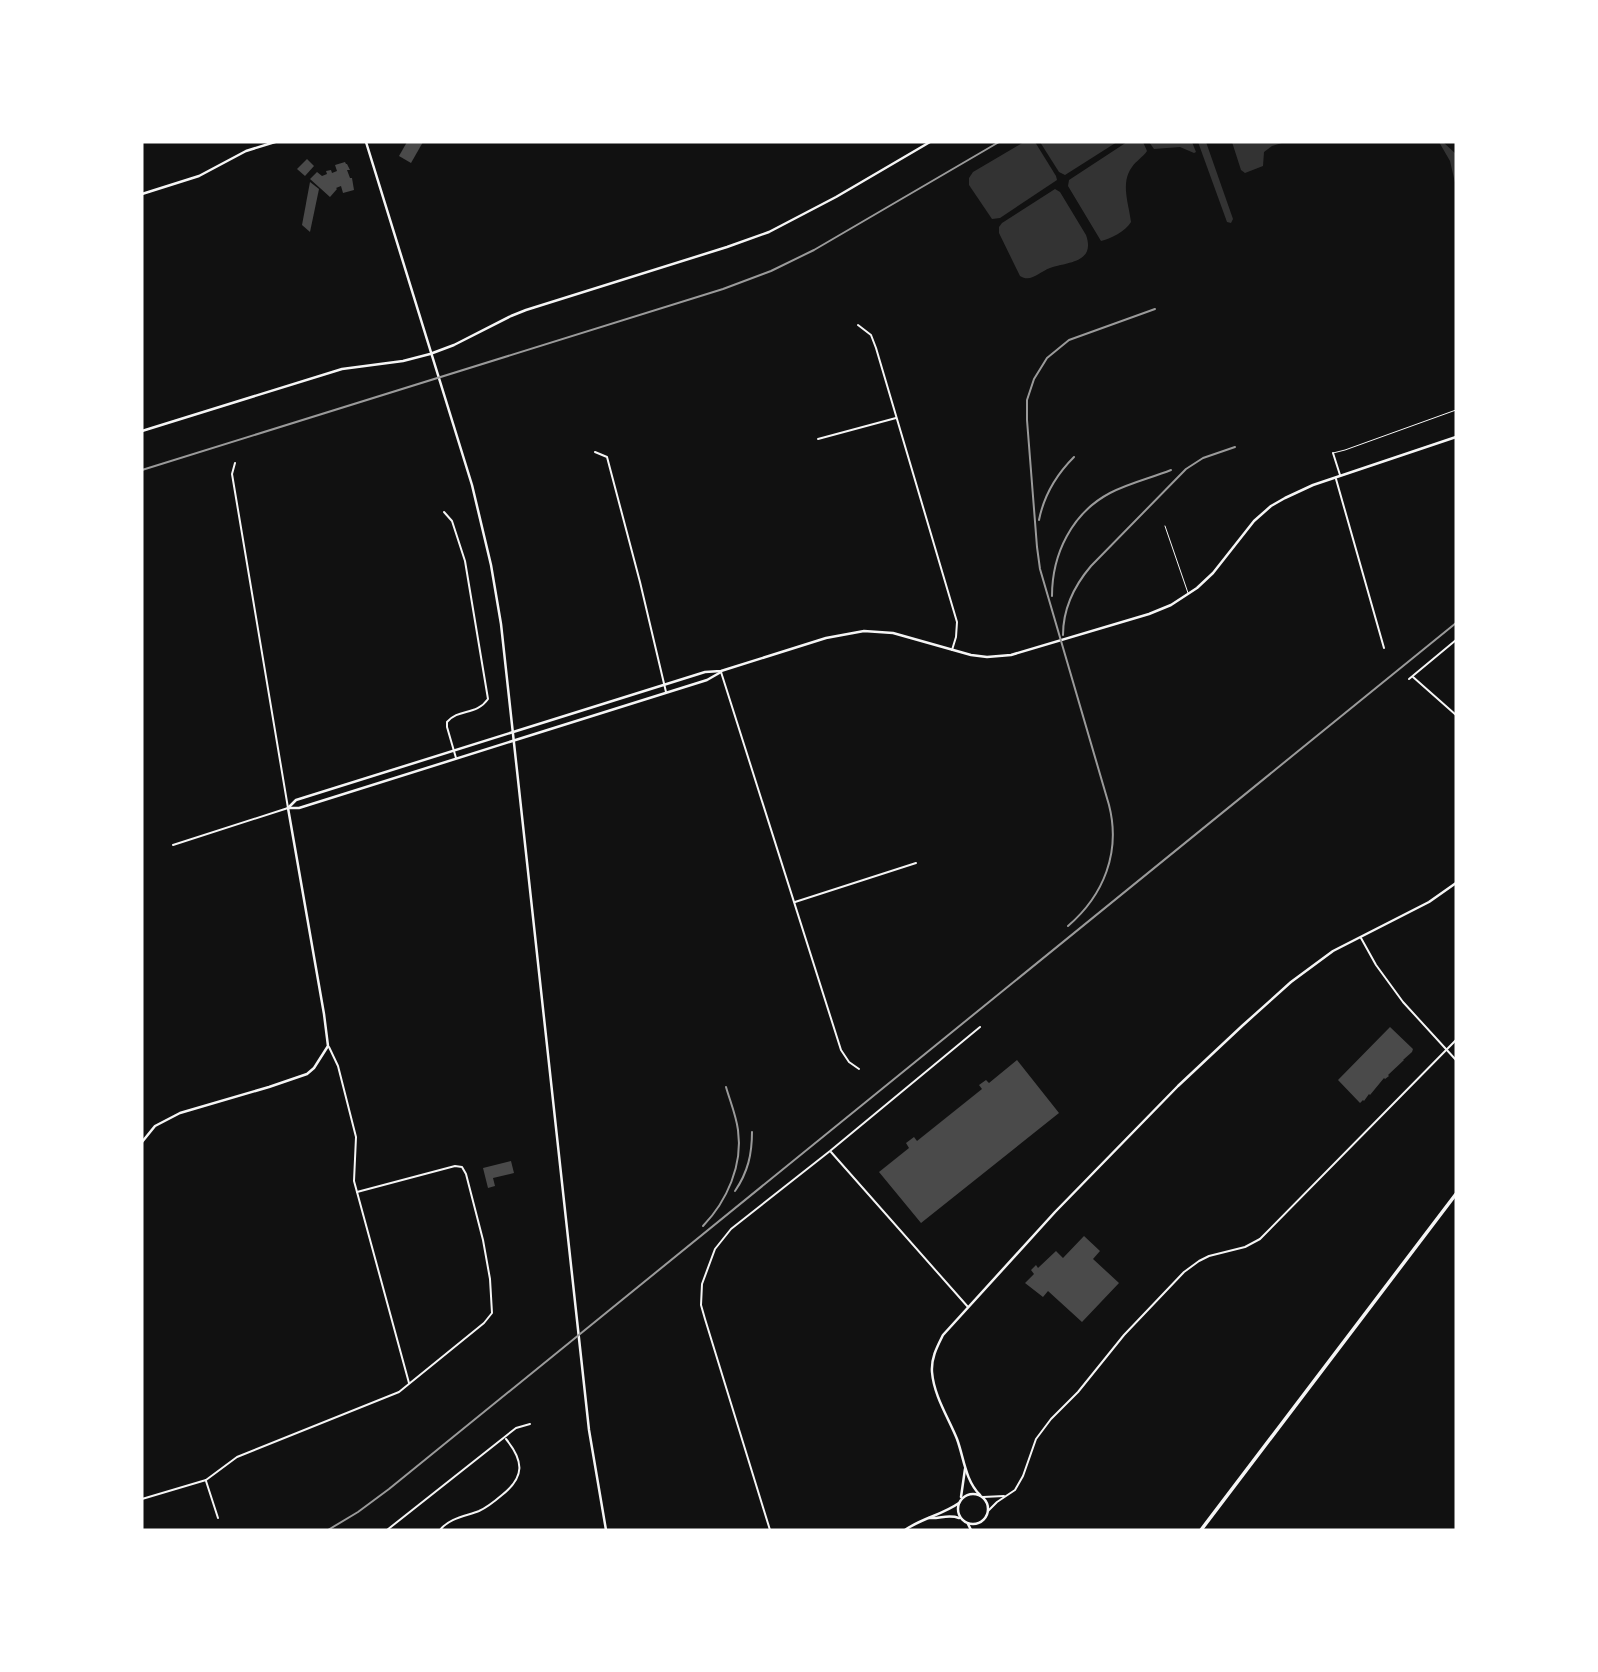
<svg xmlns="http://www.w3.org/2000/svg" width="1598" height="1672" viewBox="0 0 1598 1672" font-family="Inter,sans-serif">
<style>
.water{fill:#333}
.building{fill:#4a4a4a}
.lines{fill:none;stroke-linecap:round;stroke-linejoin:round}
.service{stroke:#f5f5f5;stroke-width:1}
.minor{stroke:#f5f5f5;stroke-width:2}
.tertiary{stroke:#f5f5f5;stroke-width:2.5}
.secondary{stroke:#f5f5f5;stroke-width:2.5}
.primary{stroke:#f5f5f5;stroke-width:3.5}
.rail{stroke:#9a9a9a;stroke-width:2}
</style>
<rect width="100%" height="100%" fill="#111"/>
<!-- water -->
<g class="water">
<path d="M1024,142H1035L1056,176L1057,180L1000,218L992,219L969,185V178L973,172Z"/>
<path d="M1040,142H1117L1065,175L1059,172Z"/>
<path d="M1127,142H1143L1147,151C1143,157 1136,161 1132,167C1120,183 1129,204 1131,222C1126,231 1110,239 1101,241L1068,186L1069,180Z"/>
<path d="M1149,142H1192L1196,152L1194,153L1180,147L1154,149Z"/>
<path d="M1198,142H1206L1233,219L1231,223L1227,222Z"/>
<path d="M1232,142H1282V143L1272,146L1264,152L1263,166L1245,173L1241,170Z"/>
<path d="M1439,142H1443L1456,154V187L1450,161Z"/>
<path d="M1055,189L1060,192L1086,235C1096,263 1067,262 1050,268C1039,272 1031,283 1020,276L999,233V227L1002,223Z"/>
</g>
<!-- building -->
<g class="building">
<path d="M407,142H423L411,163L399,156Z"/>
<path d="M307,159L314,166L305,176L297,169Z"/>
<path d="M345,162L346,164H347L350,170H347L350,178H352L354,190L343,193L341,186L336,188L337,189L330,197L310,179L317,172L322,176L327,174L326,171L331,170L332,173L337,171L335,165Z"/>
<path d="M310,182L319,189L310,232L302,225Z"/>
<path d="M1390,1027L1413,1049L1412,1052L1403,1060H1404L1388,1075L1389,1076L1385,1079L1384,1078L1370,1095L1369,1094L1364,1101L1363,1100L1360,1103L1338,1080Z"/>
<path d="M1017,1060L1059,1113L921,1223L879,1172L909,1148L906,1143L914,1137L917,1141L982,1089L979,1085L986,1080L989,1083Z"/>
<path d="M511,1161L514,1173L493,1178L495,1186L488,1188L483,1168Z"/>
<path d="M1084,1236L1100,1251L1093,1259L1119,1283L1082,1322L1048,1291L1043,1297L1025,1283L1034,1274L1031,1270L1036,1265L1038,1268L1056,1251L1063,1258Z"/>
</g>
<g class="lines">
<!-- service -->
<g class="service">
<path d="M1333,453L1345,450L1456,410"/>
<path d="M1165,526L1188,593"/>
</g>
<!-- minor -->
<g class="minor">
<path d="M858,325L871,335L876,348L957,622L956,637L952,650"/>
<path d="M818,439L896,418"/>
<path d="M595,452L607,457L640,582L666,692"/>
<path d="M1333,453L1340,475"/>
<path d="M1336,479L1384,648"/>
<path d="M444,512L452,521L465,561L488,699C476,716 459,708 447,722V727L456,758"/>
<path d="M721,672L841,1050L849,1062L859,1069"/>
<path d="M1413,677L1456,715"/>
<path d="M1409,679L1456,640"/>
<path d="M173,845L288,808L232,474L235,463"/>
<path d="M795,902L916,863"/>
<path d="M1361,938L1376,965L1403,1002L1456,1060"/>
<path d="M329,1047L338,1066L356,1137L354,1181L409,1383"/>
<path d="M831,1152L968,1307"/>
<path d="M206,1481L218,1518"/>
<path d="M983,1497L1004,1496"/>
<path d="M142,1499L206,1480L237,1457L399,1392L484,1323L492,1313L490,1279L483,1240L466,1174L462,1167L455,1166L357,1192"/>
<path d="M988,1511L997,1502L1015,1490L1023,1476L1036,1439L1051,1419L1078,1392L1124,1335L1184,1272L1199,1261L1209,1256L1245,1247L1260,1239L1456,1040"/>
<path d="M387,1530L516,1428L530,1424"/>
<path d="M440,1530C449,1518 466,1516 479,1511C488,1507 495,1501 502,1495C525,1477 524,1461 506,1439"/>
<path d="M770,1530L705,1319L701,1305L702,1284L715,1249L731,1229L830,1151L980,1027"/>
</g>
<!-- tertiary -->
<g class="tertiary">
<path d="M142,194L199,176L246,151L275,142"/>
<path d="M142,431L342,369L403,361L430,354L454,345L511,316L526,310L727,247L769,232L836,197L930,142"/>
<path d="M288,808L296,800L705,672L721,671L826,638L864,631L893,633L971,655L987,657L1011,655L1149,614L1171,605L1197,588L1213,573L1254,521L1271,506L1285,498L1313,485L1456,437"/>
<path d="M288,808H299L707,680L721,672"/>
<path d="M142,1142L155,1126L180,1113L269,1087L307,1074L314,1068L328,1046L324,1014L288,808"/>
<circle cx="973" cy="1509" r="15"/>
<path d="M980,1495C965,1480 964,1458 957,1439C948,1417 934,1396 932,1372C931,1358 937,1347 943,1335L1055,1212L1178,1086L1242,1026L1291,982L1333,951L1429,902L1456,883"/>
<path d="M961,1497L965,1469"/>
<path d="M929,1518C940,1519 948,1514 959,1518"/>
<path d="M968,1524L971,1530"/>
<path d="M905,1530C922,1518 942,1515 959,1503"/>
</g>
<!-- secondary -->
<path class="secondary" d="M366,142L472,485L491,565L501,624L589,1430L606,1530"/>
<!-- primary -->
<path class="primary" d="M1201,1530L1456,1194"/>
<!-- rail -->
<g class="rail">
<path d="M142,470L723,289L771,271L814,250L999,142"/>
<path d="M1039,520C1044,495 1056,475 1074,457"/>
<path d="M1052,596C1052,554 1072,513 1110,493C1129,483 1151,478 1171,470"/>
<path d="M1063,635C1063,609 1074,586 1091,566L1186,469L1203,458L1235,447"/>
<path d="M1068,926C1104,895 1121,852 1109,805L1040,569L1037,547L1027,420V400L1034,379L1047,358L1069,340L1155,309"/>
<path d="M735,1191C748,1172 752,1154 752,1132"/>
<path d="M703,1226C727,1201 743,1165 738,1130C736,1115 730,1101 726,1087"/>
<path d="M328,1530L358,1512L389,1489L1456,623"/>
</g>
</g>
<!-- border -->
<rect width="1598" height="1672" fill="none" stroke="#ffffff" stroke-width="287"/>
</svg>
